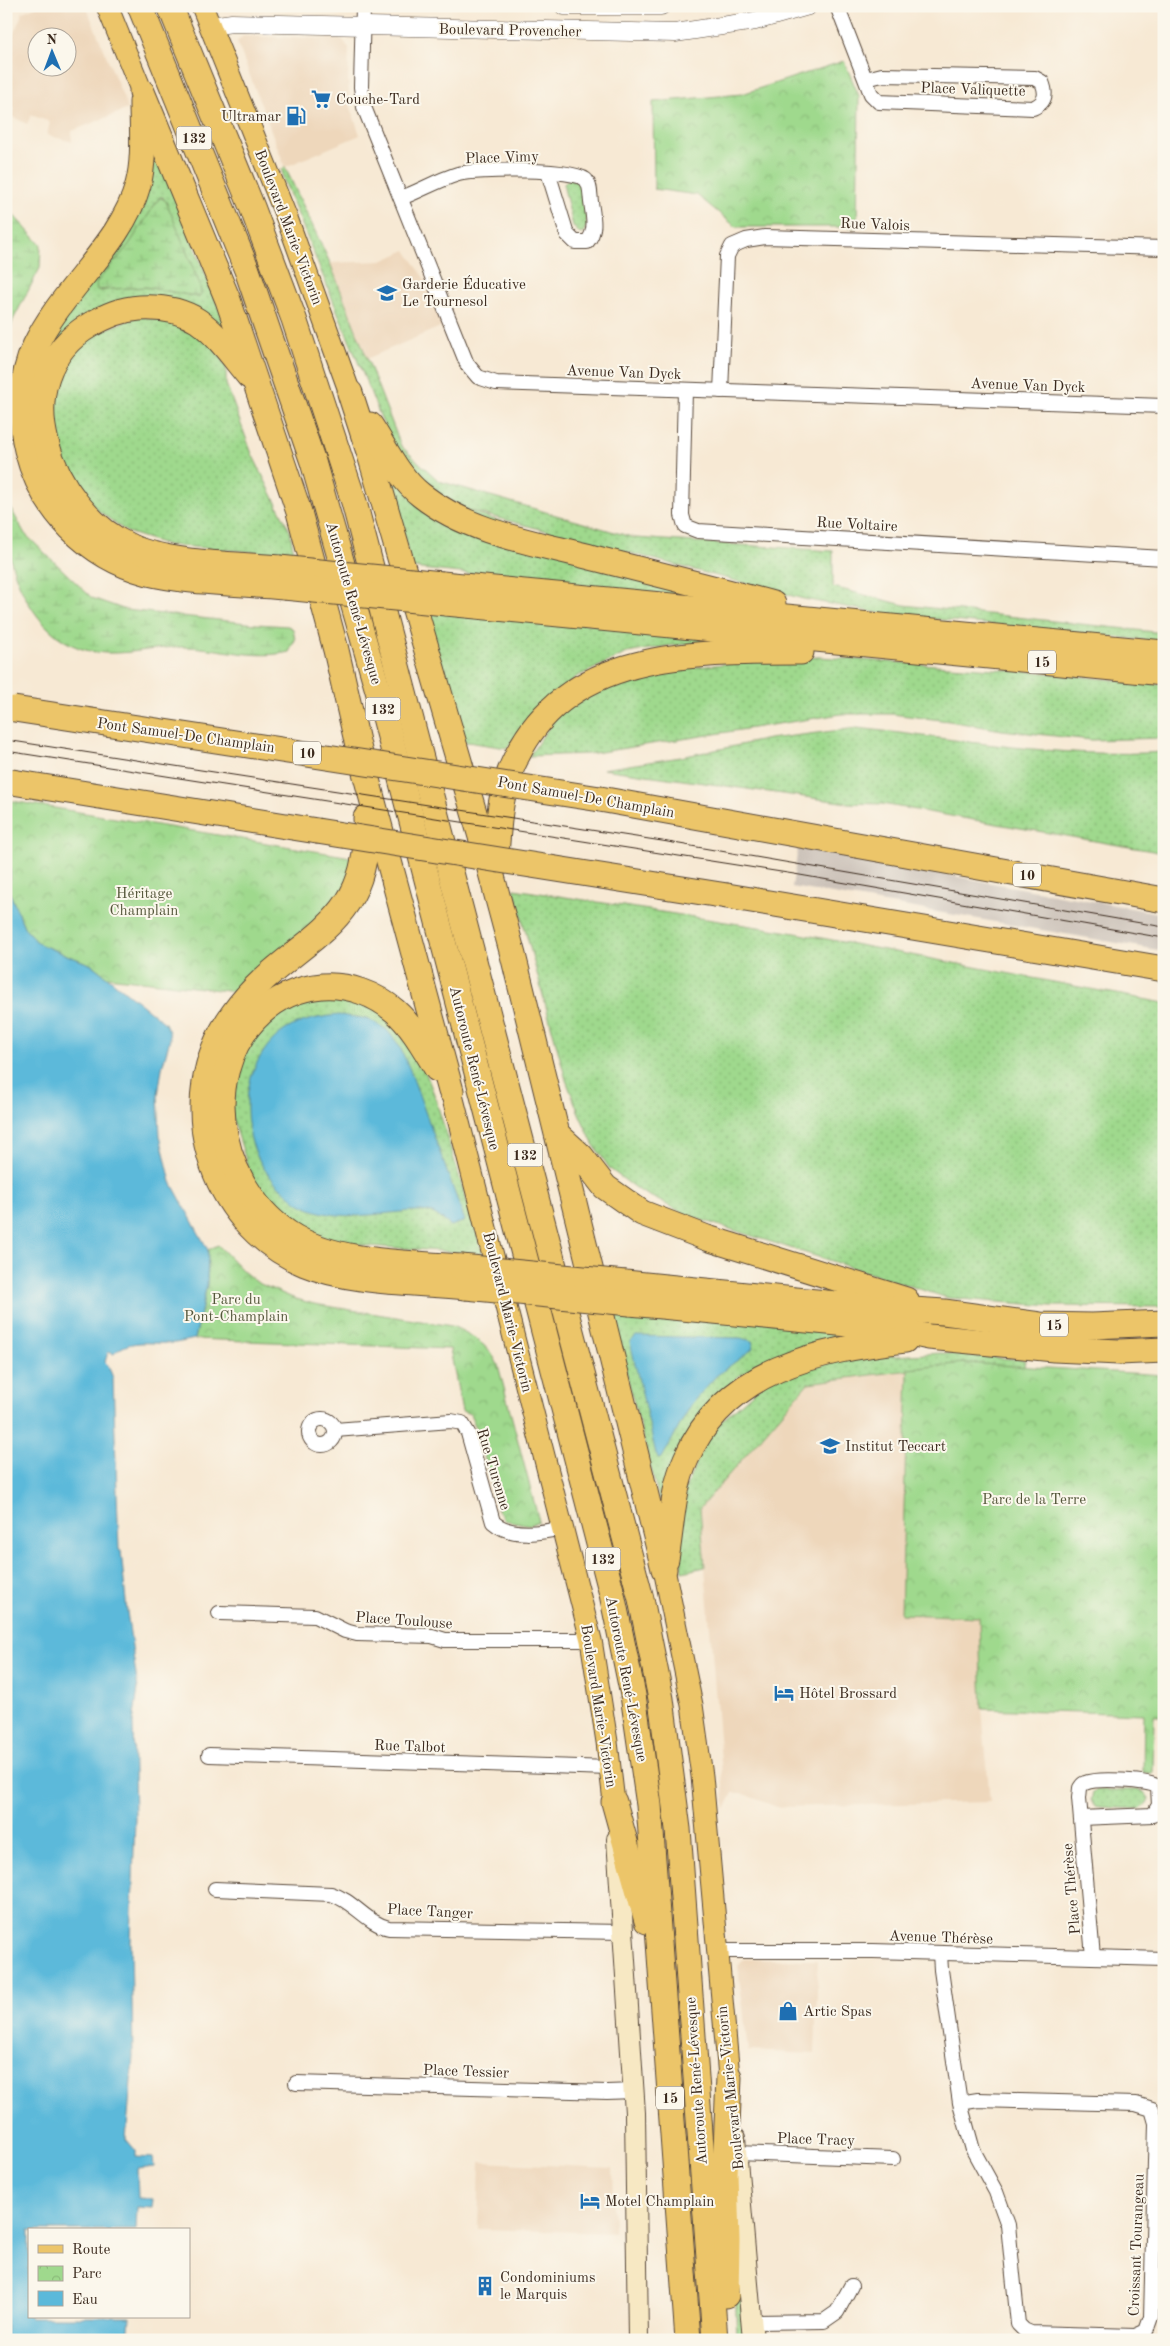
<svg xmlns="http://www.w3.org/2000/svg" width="1170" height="2346" viewBox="0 0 1170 2346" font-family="'Old Standard TT',serif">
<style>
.built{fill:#eed7bb;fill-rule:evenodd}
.railway{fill:#ccc2b9}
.grass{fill:url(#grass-dots);stroke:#6d8256;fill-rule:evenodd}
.wetland{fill:url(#wetland-marsh);stroke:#6d8256}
.park{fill:url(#park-crowns);stroke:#6d8256}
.water{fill:#5bb9da;stroke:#4b727c}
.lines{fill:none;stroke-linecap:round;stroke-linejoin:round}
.minor-casing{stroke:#574739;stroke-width:16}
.tertiary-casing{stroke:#574739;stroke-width:19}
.secondary-casing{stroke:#574739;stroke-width:22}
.primary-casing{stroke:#574739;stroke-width:23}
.motorway-casing{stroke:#574739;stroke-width:27}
.minor{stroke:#fff;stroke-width:14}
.tertiary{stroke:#fff;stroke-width:18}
.secondary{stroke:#f7e8c3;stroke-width:20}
.primary{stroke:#ecc569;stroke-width:21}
.motorway{stroke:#ecc569;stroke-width:25}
.tram{stroke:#3b2a1e;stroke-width:1}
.motorway-bridge-casing{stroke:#574739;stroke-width:27;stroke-linecap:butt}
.motorway-bridge{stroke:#ecc569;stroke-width:25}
.labels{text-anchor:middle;stroke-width:4;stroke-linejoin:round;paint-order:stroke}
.shield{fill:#fbf7ec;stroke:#75685c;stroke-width:1}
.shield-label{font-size:14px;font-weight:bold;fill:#3b2a1e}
.street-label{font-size:15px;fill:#3b2a1e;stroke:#fbf7ec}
.poi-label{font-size:15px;fill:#3b2a1e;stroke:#fbf7ec;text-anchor:start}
.park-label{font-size:15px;fill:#54563a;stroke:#fbf7ec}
</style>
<defs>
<pattern id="grass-dots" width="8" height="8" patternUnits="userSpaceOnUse" patternTransform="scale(1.25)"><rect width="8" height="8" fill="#9fd98d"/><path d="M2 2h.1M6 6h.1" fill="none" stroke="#8aba79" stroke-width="1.8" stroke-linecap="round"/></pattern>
<pattern id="wetland-marsh" width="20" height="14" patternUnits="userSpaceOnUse" patternTransform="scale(1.25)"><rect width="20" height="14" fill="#9fd98d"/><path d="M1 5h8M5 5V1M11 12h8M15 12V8" fill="none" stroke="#8aba79"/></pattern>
<pattern id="park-crowns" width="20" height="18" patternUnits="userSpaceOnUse" patternTransform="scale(1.25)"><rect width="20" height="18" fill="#9fd98d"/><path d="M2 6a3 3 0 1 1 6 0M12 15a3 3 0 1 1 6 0" fill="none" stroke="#8aba79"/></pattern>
</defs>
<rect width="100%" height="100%" fill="#fbf7ec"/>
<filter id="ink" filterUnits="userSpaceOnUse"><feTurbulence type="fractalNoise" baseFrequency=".02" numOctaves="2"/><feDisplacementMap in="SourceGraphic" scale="10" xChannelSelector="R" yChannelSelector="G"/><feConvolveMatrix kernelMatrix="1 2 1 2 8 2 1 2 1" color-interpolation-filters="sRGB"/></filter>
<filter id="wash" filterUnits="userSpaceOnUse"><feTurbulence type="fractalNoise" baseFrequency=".0096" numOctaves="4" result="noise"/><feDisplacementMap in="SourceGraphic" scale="20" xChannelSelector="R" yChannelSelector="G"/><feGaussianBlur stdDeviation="1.12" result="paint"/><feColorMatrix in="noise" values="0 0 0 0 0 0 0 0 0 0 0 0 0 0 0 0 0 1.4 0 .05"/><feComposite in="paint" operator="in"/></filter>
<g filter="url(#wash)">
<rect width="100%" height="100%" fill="#f7e9d4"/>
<!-- built -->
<g class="built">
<path d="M37,6H86L128,109L72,131V142L47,135L50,122L31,115L27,124L11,116L15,108L10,105L6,97V51L23,12ZM38,38H68V68H38Z"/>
<path d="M243,36L342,39L349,48L348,82L350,105L360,135L285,167L237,42Z"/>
<path d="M406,250L452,322L366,359L330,263L382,261Z"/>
<path d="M908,1369L901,1614L979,1617L982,1709L990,1802L777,1807L741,1793H733L725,1809L700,1508L808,1383Z"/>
<path d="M744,1959L818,1960L815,2054L748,2051L738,1966Z"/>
<path d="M480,2162L612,2168L614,2233L478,2229Z"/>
</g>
<!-- railway -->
<path class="railway" d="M798,848L1164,914V951L792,887Z"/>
<!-- grass -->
<g class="grass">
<path d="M157,150L227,329L146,299L42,372L37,359L145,181ZM160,197H163L200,297L146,287H124L100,291Z"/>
<path d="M285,167L330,263L401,446L439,481L635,538L833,551V587L904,605L1164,633V642L884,614L804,599L464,509L422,483L392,445L283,178L282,170Z"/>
<path d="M570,178L581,185L587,225L583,233L580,234L573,226L564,188V184Z"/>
<path d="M139,316L191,327L214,344L226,367V384L252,454L290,531L294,555L168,545L127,532L97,510L76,484L60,455L51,398L77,341Z"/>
<path d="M383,459L405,489L733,601L412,568Z"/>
<path d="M423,608L744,639L667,646L627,653L576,677L518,733L507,748L461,741Z"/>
<path d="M819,657L1036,672L1164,685V738L1091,740L1002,730L949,721L892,714H841L588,754L529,756L559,713L605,683L644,673L759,660Z"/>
<path d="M857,728C959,739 1061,759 1164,752V853L882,804L848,803L603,769L681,757L769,739Z"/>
<path d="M514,889L790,932L1164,1003V1307L1051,1306L948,1298L689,1216L638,1190L610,1169L593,1144L578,1111L566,1080Z"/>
<path d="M331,991L379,1009L420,1058L434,1094L483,1254L369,1246L334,1241L300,1228L277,1209L253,1183L230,1109L241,1052L271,1010Z"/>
<path d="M609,1306L865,1331L771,1359L739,1376L712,1401L664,1519Z"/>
<path d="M868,1353L896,1356L941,1353L1025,1360L1024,1367L965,1363L808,1383L700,1508L705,1567L682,1572L679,1547L683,1493L711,1430L769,1379Z"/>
<path d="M1097,1790H1139L1144,1792L1149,1798L1147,1805L1139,1809L1100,1807L1094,1806L1091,1800L1093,1793Z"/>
<path d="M735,2285H741L746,2340H737Z"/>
</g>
<!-- wetland -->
<g class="wetland">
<path d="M160,197L166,201L200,285L201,295L199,297L146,287L97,290L96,283L128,246Z"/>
<path d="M6,207L41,245L40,268L13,320L6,344Z"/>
<path d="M6,500L25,534L92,598L126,610L256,624L288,626L293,629L295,640L289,652C255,660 220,648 187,647C160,646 134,654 107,653C54,652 24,607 11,561C6,544 6,517 6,500Z"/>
</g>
<!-- park -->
<g class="park">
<path d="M844,61L859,96L857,227H736L697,195L654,189L653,102L742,94Z"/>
<path d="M6,800L357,858L346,888L328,910L236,992L107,977L92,965L39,944L25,929L9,891L10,874Z"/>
<path d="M218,1245L244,1272L258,1283L293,1298L314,1304L452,1326C471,1334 490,1346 498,1365L539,1521L530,1525L504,1520L498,1510L478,1432L470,1414L462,1411L450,1349L195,1339L207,1284L208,1250Z"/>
<path d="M965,1363L1164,1375V1716H1154L1153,1773H1143L1144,1714L982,1709L979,1617L901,1614L908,1369Z"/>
</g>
<!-- water -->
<g class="water">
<path d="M6,822L10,874L9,891L25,929L39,944L92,965L165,1023L169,1032L170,1039L162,1068L158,1095L160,1136L171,1182L208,1250L207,1284L195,1339C189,1340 182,1342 175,1343C154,1345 129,1337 114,1354L108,1352L105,1362L108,1365L113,1378L119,1550L121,1551L127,1612L138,1689L133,1723L135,1818L131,1942L133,2057L126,2139L136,2151V2157L153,2158L154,2167L137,2169L138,2198L153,2199L152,2208L137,2207L136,2230H29V2317H130L128,2340H6Z"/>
<path d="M339,1015L369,1019L387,1030L399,1045L410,1070L465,1221L451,1226C445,1222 438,1215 432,1213C419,1209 403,1212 390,1213C364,1216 328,1219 304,1206C295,1202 287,1193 280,1187C265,1174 254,1154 250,1135C244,1105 246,1077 264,1051C282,1024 309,1018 339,1015Z"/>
<path d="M636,1336L741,1338L752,1341L754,1348L716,1376L692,1403L662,1458L659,1459L656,1454L630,1342Z"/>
</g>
</g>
<g filter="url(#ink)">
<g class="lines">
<defs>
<g id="minor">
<path d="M363,6L361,87L364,107L467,364L478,377L496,383L1164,406"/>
<path d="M837,6L871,94L879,102L1033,108C1046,102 1047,94 1042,82L1035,78L882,75L866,79"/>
<path d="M401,198C420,191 438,180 458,174C474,169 578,168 586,180C591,186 590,195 591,202C593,217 597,231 587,242H575L567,234L548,172"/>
<path d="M685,390L682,515L685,526L698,531L1164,558"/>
<path d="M721,391L727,256L732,246L746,240L765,237L1164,248"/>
<circle cx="322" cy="1432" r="13"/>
<path d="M335,1430L451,1421L462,1423L468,1433L493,1522C511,1538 541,1533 562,1528"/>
<path d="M219,1613L315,1616L345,1631L357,1634L432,1636L445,1640H591"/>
<path d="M209,1755L610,1768"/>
<path d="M1081,1818L1153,1815L1159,1805L1158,1787C1150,1780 1096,1778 1085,1783C1082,1784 1082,1785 1080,1788L1079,1798L1093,1957"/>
<path d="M215,1889L331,1894C353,1900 366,1923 389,1928L624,1932"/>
<path d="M717,1951H873L1164,1959"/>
<path d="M940,1953L941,1970L960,2103L973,2150L996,2192L1008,2225L1018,2324L1024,2330L1031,2333L1135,2336L1146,2331L1151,2317L1156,2123L1152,2109L1136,2104L978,2100L960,2103"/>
<path d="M296,2083L607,2092L634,2091"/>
<path d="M737,2153L893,2159"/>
<path d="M752,2322L824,2321L837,2312L851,2286"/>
</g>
<g id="tertiary">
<path d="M564,6H661"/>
<path d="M210,26L232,23L675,33L755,21L808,6"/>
</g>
<g id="secondary">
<path d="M617,1839L635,2113L638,2340"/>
<path d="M735,2138L753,2340"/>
</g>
<g id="primary">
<path d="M107,6L142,92"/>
<path d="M202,6L288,221L350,393"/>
<path d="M451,1091L591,1640L607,1742L614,1802"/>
<path d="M664,1569L692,1705L702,1776L729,2077"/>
</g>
<g id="motorway">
<path d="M140,6L247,270L313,462L379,694L612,1594L633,1695L649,1805L688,2340"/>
<path d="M170,6L252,207L294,319L354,502L641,1599L661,1699L678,1829L715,2340"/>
<path d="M142,92L228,300L299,512L336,650L359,750L451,1091"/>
<path d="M142,102C142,129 145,158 138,185C122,244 61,290 35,346C20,378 19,417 27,450C42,510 88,557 148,573C189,583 241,583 284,587"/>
<path d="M249,376C233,357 218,335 198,321C181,310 159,307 140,308C121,309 106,316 90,325C0,378 49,510 131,547C169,564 236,564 279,568"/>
<path d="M350,393L371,458L486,854L513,955L664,1569"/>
<path d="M370,425C386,449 398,477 421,495C469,533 536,543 594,558C654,573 714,588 773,604"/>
<path d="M442,584L1164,653"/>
<path d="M446,603L1164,673"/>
<path d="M6,781L317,831"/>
<path d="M600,799L1164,900"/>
<path d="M366,818C373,935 287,937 233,1014C172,1099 208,1224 305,1264C351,1283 416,1282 466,1287"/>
<path d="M495,866C498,837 498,807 507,780C551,650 687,652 801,652"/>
<path d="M727,896L1164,969"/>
<path d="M437,1069C424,1048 413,1027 395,1011C375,994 348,984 322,986C299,988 277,998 261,1013C191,1077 222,1201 302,1241C347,1263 411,1263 461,1267"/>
<path d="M558,1135L581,1156L605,1187L642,1213L707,1238L906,1300"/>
<path d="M625,1283L867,1307L944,1312L1040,1325L1092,1326L1164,1323"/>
<path d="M630,1303L880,1327L929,1337L1054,1349L1119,1352L1164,1350"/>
<path d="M666,1559C672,1526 672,1490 686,1459C725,1369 818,1350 905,1340"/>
<path d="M614,1802L647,1921"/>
<path d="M726,2295L727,2241L725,2174L729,2077"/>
</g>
</defs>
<!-- minor casing -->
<use href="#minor" class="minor-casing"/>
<!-- tertiary casing -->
<use href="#tertiary" class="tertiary-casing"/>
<!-- secondary casing -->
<use href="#secondary" class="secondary-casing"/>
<!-- primary casing -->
<use href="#primary" class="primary-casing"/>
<!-- motorway casing -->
<use href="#motorway" class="motorway-casing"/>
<!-- minor -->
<use href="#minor" class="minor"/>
<!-- tertiary -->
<use href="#tertiary" class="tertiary"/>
<!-- secondary -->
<use href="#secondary" class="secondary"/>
<!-- primary -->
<use href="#primary" class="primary"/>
<!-- motorway -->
<use href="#motorway" class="motorway"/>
<!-- tram -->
<g class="tram">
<path d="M6,740L662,841L1164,927"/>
<path d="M6,751L794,874L1164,938"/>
</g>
<defs>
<g id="motorway-bridge">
<path d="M279,568L442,584"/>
<path d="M284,587L446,603"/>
<path d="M14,709L600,799"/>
<path d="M317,831L727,896"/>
<path d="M461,1267L625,1283"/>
<path d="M466,1287L630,1303"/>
</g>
</defs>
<!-- motorway-bridge casing -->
<use href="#motorway-bridge" class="motorway-bridge-casing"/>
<!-- motorway-bridge -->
<use href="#motorway-bridge" class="motorway-bridge"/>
</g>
</g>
<!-- icons -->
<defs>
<symbol id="supermarket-bare" viewBox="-9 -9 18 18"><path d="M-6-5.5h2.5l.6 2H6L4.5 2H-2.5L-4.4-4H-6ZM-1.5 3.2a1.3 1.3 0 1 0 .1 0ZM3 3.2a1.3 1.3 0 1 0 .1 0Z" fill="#1f6fb2" stroke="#fbf7ec" stroke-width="2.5" paint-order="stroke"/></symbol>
<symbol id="fuel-bare" viewBox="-9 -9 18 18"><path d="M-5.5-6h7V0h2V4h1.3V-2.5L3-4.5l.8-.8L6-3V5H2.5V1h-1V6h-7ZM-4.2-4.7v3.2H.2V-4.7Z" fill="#1f6fb2" stroke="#fbf7ec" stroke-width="2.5" paint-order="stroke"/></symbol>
<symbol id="school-bare" viewBox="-9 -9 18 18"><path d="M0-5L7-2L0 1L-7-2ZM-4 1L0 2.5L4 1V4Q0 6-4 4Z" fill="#1f6fb2" stroke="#fbf7ec" stroke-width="2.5" paint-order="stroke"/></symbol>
<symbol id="university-bare" viewBox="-9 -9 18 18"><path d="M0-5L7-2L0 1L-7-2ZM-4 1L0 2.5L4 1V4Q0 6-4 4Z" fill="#1f6fb2" stroke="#fbf7ec" stroke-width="2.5" paint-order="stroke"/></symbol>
<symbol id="hotel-bare" viewBox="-9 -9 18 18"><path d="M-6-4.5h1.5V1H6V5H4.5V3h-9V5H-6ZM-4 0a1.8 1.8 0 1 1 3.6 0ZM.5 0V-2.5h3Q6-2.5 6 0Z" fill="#1f6fb2" stroke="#fbf7ec" stroke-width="2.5" paint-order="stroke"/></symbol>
<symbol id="shop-bare" viewBox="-9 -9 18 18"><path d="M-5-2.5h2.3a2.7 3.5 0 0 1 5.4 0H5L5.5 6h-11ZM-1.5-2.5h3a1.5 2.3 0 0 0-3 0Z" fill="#1f6fb2" stroke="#fbf7ec" stroke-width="2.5" paint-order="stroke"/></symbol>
<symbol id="building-bare" viewBox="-9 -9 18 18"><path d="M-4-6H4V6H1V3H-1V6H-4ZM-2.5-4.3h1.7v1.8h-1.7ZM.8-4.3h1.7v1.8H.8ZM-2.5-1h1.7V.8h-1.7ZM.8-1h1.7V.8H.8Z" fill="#1f6fb2" stroke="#fbf7ec" stroke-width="2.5" paint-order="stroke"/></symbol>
</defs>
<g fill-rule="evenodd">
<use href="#supermarket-bare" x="307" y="85" width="28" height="28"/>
<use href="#fuel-bare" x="282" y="102" width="28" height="28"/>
<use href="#school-bare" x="373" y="279" width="28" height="28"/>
<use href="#university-bare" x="816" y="1432" width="28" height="28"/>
<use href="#hotel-bare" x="770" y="1679" width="28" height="28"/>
<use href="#shop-bare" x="774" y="1997" width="28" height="28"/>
<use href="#hotel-bare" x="576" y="2187" width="28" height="28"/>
<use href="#building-bare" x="471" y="2272" width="28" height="28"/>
</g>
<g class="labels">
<!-- shield labels -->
<g class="shield">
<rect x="176.5" y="126.5" width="35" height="23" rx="4"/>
<rect x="1028" y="650.5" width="28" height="23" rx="4"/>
<rect x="365.5" y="697.5" width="35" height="23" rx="4"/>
<rect x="293" y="741.5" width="28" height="23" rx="4"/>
<rect x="1013" y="863.5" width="28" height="23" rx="4"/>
<rect x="507.5" y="1143.5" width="35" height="23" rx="4"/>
<rect x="1040" y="1313.5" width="28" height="23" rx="4"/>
<rect x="585.5" y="1547.5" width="35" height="23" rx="4"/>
<rect x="656" y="2086.5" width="28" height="23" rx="4"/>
</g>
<g class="shield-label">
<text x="194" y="143">132</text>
<text x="1042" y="667">15</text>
<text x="383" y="714">132</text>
<text x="307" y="758">10</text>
<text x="1027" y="880">10</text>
<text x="525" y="1160">132</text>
<text x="1054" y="1330">15</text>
<text x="603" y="1564">132</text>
<text x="670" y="2103">15</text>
</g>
<!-- street labels -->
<g class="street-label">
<text transform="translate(510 30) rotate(1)" y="5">Boulevard Provencher</text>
<text transform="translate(973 89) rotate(2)" y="5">Place Valiquette</text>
<text transform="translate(502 157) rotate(-2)" y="5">Place Vimy</text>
<text transform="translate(875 224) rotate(2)" y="5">Rue Valois</text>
<text transform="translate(289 227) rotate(69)" y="5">Boulevard Marie-Victorin</text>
<text transform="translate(624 372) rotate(2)" y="5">Avenue Van Dyck</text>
<text transform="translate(1028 385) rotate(2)" y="5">Avenue Van Dyck</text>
<text transform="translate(857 524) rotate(3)" y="5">Rue Voltaire</text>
<text transform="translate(354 603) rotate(74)" y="5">Autoroute René-Lévesque</text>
<text transform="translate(186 735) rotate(8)" y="5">Pont Samuel-De Champlain</text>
<text transform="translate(586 797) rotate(10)" y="5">Pont Samuel-De Champlain</text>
<text transform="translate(475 1068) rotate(76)" y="5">Autoroute René-Lévesque</text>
<text transform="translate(508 1312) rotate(76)" y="5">Boulevard Marie-Victorin</text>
<text transform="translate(494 1469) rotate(73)" y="5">Rue Turenne</text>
<text transform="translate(404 1620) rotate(4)" y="5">Place Toulouse</text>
<text transform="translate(627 1679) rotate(79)" y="5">Autoroute René-Lévesque</text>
<text transform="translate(599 1706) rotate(81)" y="5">Boulevard Marie-Victorin</text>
<text transform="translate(410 1746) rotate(2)" y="5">Rue Talbot</text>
<text transform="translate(1071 1889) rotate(-95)" y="5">Place Thérèse</text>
<text transform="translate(430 1911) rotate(3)" y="5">Place Tanger</text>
<text transform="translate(941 1937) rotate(2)" y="5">Avenue Thérèse</text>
<text transform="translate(466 2071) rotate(2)" y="5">Place Tessier</text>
<text transform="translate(696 2081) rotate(-94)" y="5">Autoroute René-Lévesque</text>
<text transform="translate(730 2088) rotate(-96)" y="5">Boulevard Marie-Victorin</text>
<text transform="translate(816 2139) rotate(2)" y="5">Place Tracy</text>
<text transform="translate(1136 2245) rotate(-88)" y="5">Croissant Tourangeau</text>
</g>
<!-- poi labels -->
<g class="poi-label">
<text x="336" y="104">Couche-Tard</text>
<text x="281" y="121" text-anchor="end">Ultramar</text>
<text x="402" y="289">Garderie Éducative<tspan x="402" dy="17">Le Tournesol</tspan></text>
<text x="845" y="1451">Institut Teccart</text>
<text x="799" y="1698">Hôtel Brossard</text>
<text x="803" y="2016">Artic Spas</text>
<text x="605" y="2206">Motel Champlain</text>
<text x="500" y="2282">Condominiums<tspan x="500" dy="17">le Marquis</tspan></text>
</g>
<!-- park labels -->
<g class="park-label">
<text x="144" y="898">Héritage<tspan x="144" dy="17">Champlain</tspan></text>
<text x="236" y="1304">Parc du<tspan x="236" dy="17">Pont-Champlain</tspan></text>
<text x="1034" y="1504">Parc de la Terre</text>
</g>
</g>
<!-- margin -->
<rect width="1170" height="2346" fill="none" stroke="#fbf7ec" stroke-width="25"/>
<!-- legend -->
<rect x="28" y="2228" width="162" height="90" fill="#fbf7ec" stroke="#aea59a"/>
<rect x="38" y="2245" width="25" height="8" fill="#ecc569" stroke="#aea59a"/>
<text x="72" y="2254" font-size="15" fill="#3b2a1e">Route</text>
<rect x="38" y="2266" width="25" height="15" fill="url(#park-crowns)" stroke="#aea59a"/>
<text x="72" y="2278" font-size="15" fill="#3b2a1e">Parc</text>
<rect x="38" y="2291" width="25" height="15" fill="#5bb9da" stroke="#aea59a"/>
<text x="72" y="2304" font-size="15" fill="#3b2a1e">Eau</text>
<!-- north arrow -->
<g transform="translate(52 52) rotate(359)"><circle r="24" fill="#fbf7ec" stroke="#aea59a"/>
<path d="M0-4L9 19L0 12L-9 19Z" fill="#1f6fb2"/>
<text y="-8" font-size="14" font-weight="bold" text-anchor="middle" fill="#3b2a1e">N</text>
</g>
</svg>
